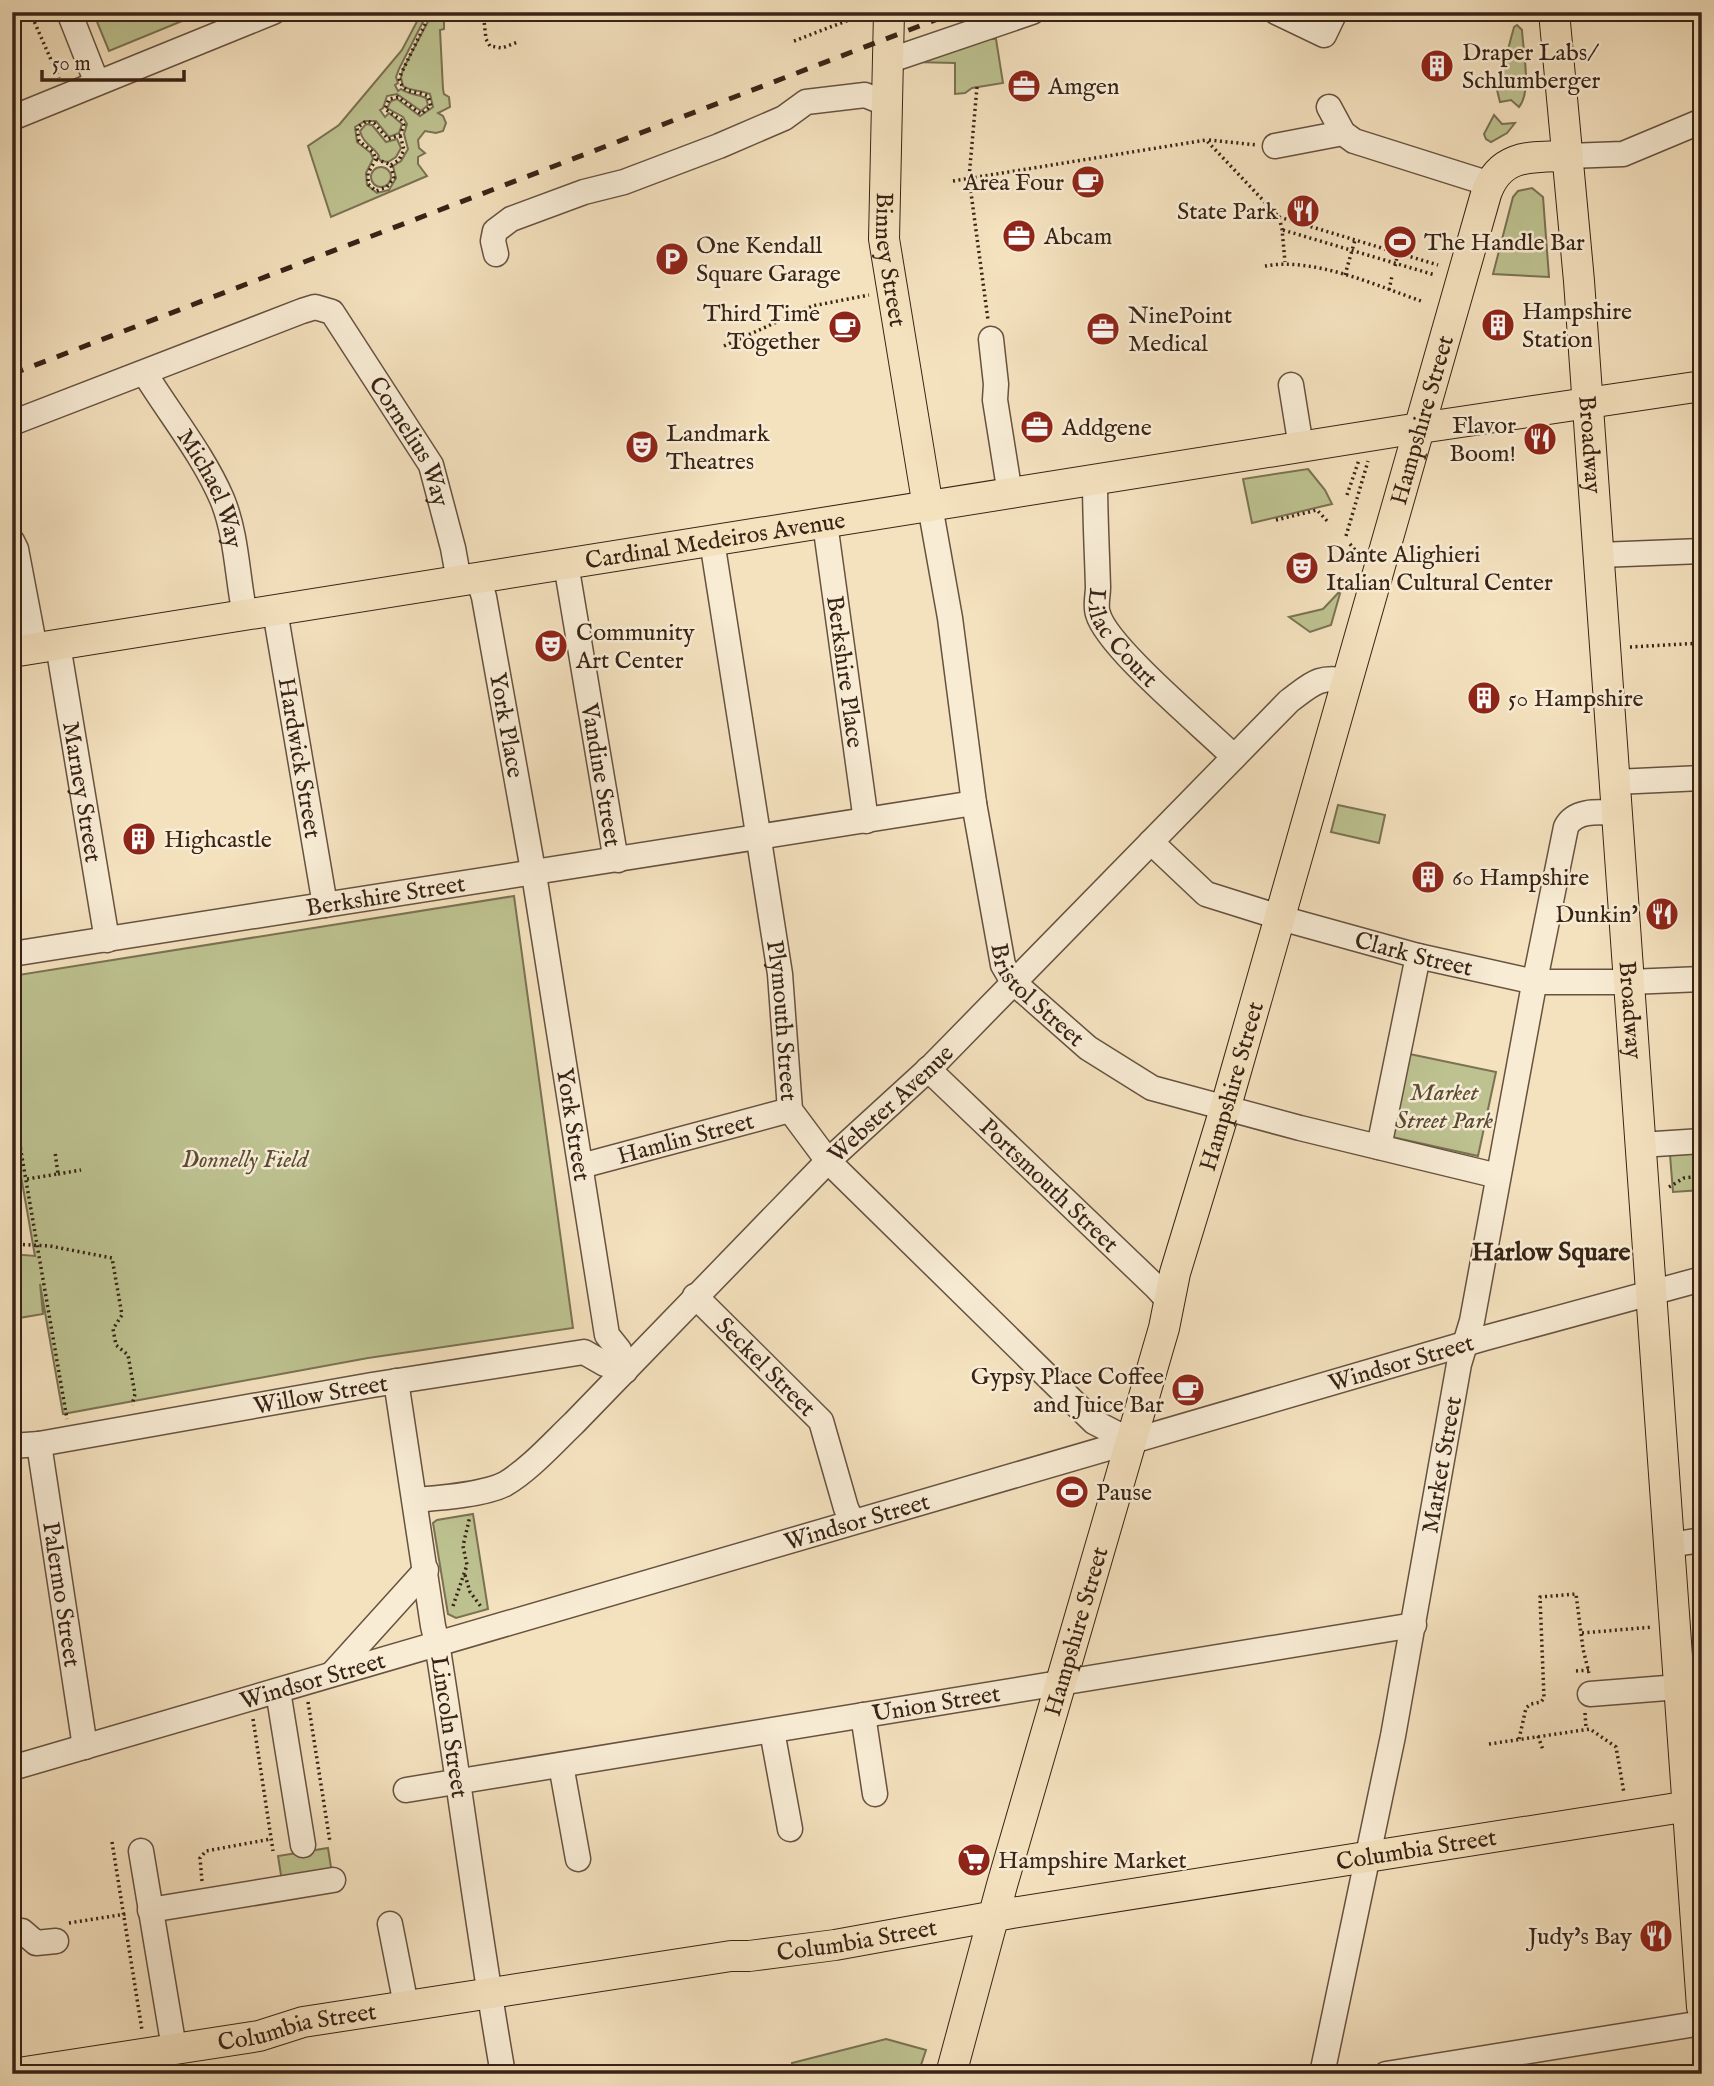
<svg xmlns="http://www.w3.org/2000/svg" width="1714" height="2086" viewBox="0 0 1714 2086" font-family="'IM FELL English',serif">
<style>
.green{fill:#bdc290;stroke:#7a7253;stroke-width:2}
.lines{fill:none;stroke-linecap:round;stroke-linejoin:round}
.minor-casing{stroke:#675240;stroke-width:27}
.major-casing{stroke:#382316;stroke-width:32}
.path{stroke:#382316;stroke-width:3.5;stroke-dasharray:2 3.5;stroke-linecap:butt}
.minor{stroke:#f8ecd5;stroke-width:24}
.major{stroke:#f4e1be;stroke-width:30}
.rail{stroke:#382316;stroke-width:5;stroke-dasharray:12 12;stroke-linecap:butt}
.labels{text-anchor:middle;stroke-width:5;stroke-linejoin:round;paint-order:stroke}
.poi-label{font-size:24px;fill:#382316;stroke:#f8ecd5;text-anchor:start}
.street-label{font-size:24px;fill:#382316;stroke:#f8ecd5}
.park-label{font-size:24px;font-style:italic;fill:#594b34;stroke:#f8ecd5}
.neighbourhood-label{font-size:26px;font-weight:bold;fill:#382316;stroke:#f8ecd5}
</style>
<rect width="100%" height="100%" fill="#f4e1be"/>
<filter id="stains"><feTurbulence type="fractalNoise" baseFrequency=".00286" numOctaves="4"/><feColorMatrix values="0 0 0 0 .2 0 0 0 0 .09 0 0 0 0 .02 0 0 0 .5 -.17"/></filter>
<radialGradient id="worn" r=".72"><stop offset=".6" stop-color="#630" stop-opacity="0"/><stop offset="1" stop-color="#630" stop-opacity=".3"/></radialGradient>
<!-- green -->
<g class="green">
<path d="M93,12H204L109,51Z"/>
<path d="M422,12H428L399,69L396,77L398,83L395,85L398,91L401,89C409,95 418,94 426,98L428,105L421,111L397,94L387,96L383,108L380,110L385,117L389,113L402,124L399,133L389,137L376,121H365L355,127L357,142L371,153L373,159L366,173L367,185L377,193L389,190L396,178L393,166L401,161L408,149L404,134L407,124L403,117L387,108L391,101L397,99L420,116L433,107L430,94C421,90 410,91 403,86L401,78L403,69L433,12H444V29L440,30L443,89L444,94L449,97L450,107L438,113L443,116L446,123L443,131L436,133L425,131L418,140L419,148L425,153L418,157V164L427,176L331,217L308,146L339,125L402,50Z"/>
<path d="M1517,25L1522,30C1523,51 1532,91 1519,107L1511,100L1500,102L1497,90L1514,27Z"/>
<path d="M988,39H996L1003,83L972,88L965,93L955,94V63L913,62Z"/>
<path d="M1494,115L1502,124L1515,123L1507,133L1491,142L1486,139L1484,134Z"/>
<path d="M366,124L372,125L386,142L397,139L401,148L396,157L388,162L381,161L378,157L379,156C374,147 363,144 360,131Z"/>
<circle cx="381" cy="177" r="10"/>
<path d="M1532,188L1543,197L1549,277L1493,274L1513,197L1518,191Z"/>
<path d="M1308,469L1325,490L1332,504L1252,523L1243,479Z"/>
<path d="M1341,590L1331,625L1310,632L1289,617L1323,609Z"/>
<path d="M1338,805L1385,815L1379,843L1331,832Z"/>
<path d="M514,896L573,1328L368,1358L63,1414L40,1284L43,1314L19,1318L12,1276V1254L35,1256L12,1125V976Z"/>
<path d="M1400,1052L1496,1072L1478,1156L1383,1135Z"/>
<path d="M1702,1153V1190L1673,1192L1670,1155Z"/>
<path d="M473,1514L488,1609L456,1618L448,1614L433,1523L437,1520Z"/>
<path d="M328,1848L333,1880L283,1888L278,1856Z"/>
<path d="M886,2039L926,2050L918,2074H794L792,2063Z"/>
</g>
<g class="lines">
<defs>
<g id="minor">
<path d="M69,12L97,83"/>
<path d="M1276,12L1324,35L1335,12"/>
<path d="M888,61L1032,12"/>
<path d="M1329,107L1343,133L1354,141L1490,184"/>
<path d="M12,118L273,12"/>
<path d="M1275,146L1343,133"/>
<path d="M1568,156L1623,154L1702,121"/>
<path d="M496,254L493,241L495,231L511,219L584,192L624,182L719,146L784,118L806,102L865,95L887,104"/>
<path d="M991,339L996,384L995,400L1010,494"/>
<path id="s1" d="M147,373L149,380C173,418 204,457 222,499C237,535 237,577 245,615"/>
<path d="M1291,385L1301,447"/>
<path id="s2" d="M12,423L302,311L315,307L332,312L431,465L453,548L459,581"/>
<path id="s3" d="M1095,480C1095,516 1097,552 1098,587C1098,596 1095,606 1098,614C1107,647 1205,728 1234,757"/>
<path id="s4" d="M930,506L950,618L974,803L1003,965L1013,982L1088,1048L1152,1088L1300,1128L1498,1176"/>
<path id="s5" d="M825,523L866,821"/>
<path d="M12,541L16,549L35,649"/>
<path id="s6" d="M712,541L780,974L790,1110L828,1161L1094,1422L1131,1441"/>
<path d="M1599,555L1702,551"/>
<path id="s7" d="M566,564L614,849L618,860"/>
<path id="s8" d="M478,578L484,597L536,887L607,1335L619,1350L625,1371"/>
<path id="s9" d="M275,611L325,905"/>
<path id="s10" d="M58,645L107,940"/>
<path d="M1615,782L1702,778"/>
<path id="s11" d="M1151,842L1206,894L1295,922L1418,956L1535,982H1629L1702,979"/>
<path id="s12" d="M12,954L974,803"/>
<path id="s13" d="M928,1069L1156,1287L1170,1302"/>
<path d="M1640,1145L1702,1141"/>
<path d="M1379,1147L1418,956"/>
<path id="s14" d="M581,1166L790,1110"/>
<path id="s15" d="M695,1296L821,1421L846,1508L852,1521"/>
<path id="s16" d="M396,1381L433,1626L437,1643C460,1787 478,1931 503,2074"/>
<path id="s17" d="M39,1444L85,1747"/>
<path id="s18" d="M12,1446L39,1444L372,1385L584,1352L605,1364L625,1371"/>
<path id="s19" d="M415,1500C438,1498 484,1495 505,1484C530,1469 553,1443 574,1423L828,1161L933,1065L1289,701C1312,684 1318,675 1348,681"/>
<path d="M1669,1545L1702,1540"/>
<path d="M332,1674L426,1570"/>
<path d="M278,1691L303,1845"/>
<path d="M1590,1694L1679,1687"/>
<path d="M863,1715L875,1794"/>
<path d="M772,1731L790,1829"/>
<path d="M561,1765L578,1859"/>
<path id="s20" d="M12,1768L1485,1338L1702,1279"/>
<path id="s21" d="M406,1790L1414,1625"/>
<path d="M141,1851L174,2048"/>
<path d="M150,1910L333,1880"/>
<path d="M390,1924L406,2005"/>
<path d="M22,1931L36,1943L56,1941"/>
<path id="s22" d="M1322,2074L1393,1736L1459,1364L1472,1321L1533,990L1566,827C1575,809 1600,812 1617,813"/>
<path d="M1386,2074L1702,2023"/>
</g>
<g id="major">
<path id="s23" d="M889,12L884,239L928,507"/>
<path id="s24" d="M1554,12L1579,281L1702,2007"/>
<path id="s25" d="M12,652L1400,431L1702,386"/>
<path id="s26" d="M12,2074L259,2036L303,2022L731,1956H749L835,1945L1012,1913L1702,1804"/>
<path id="s27" d="M951,2074L1002,1885L1164,1328L1175,1273L1228,1099L1486,194C1500,153 1532,157 1568,156"/>
</g>
</defs>
<!-- minor casing -->
<use href="#minor" class="minor-casing"/>
<!-- major casing -->
<use href="#major" class="major-casing"/>
<!-- path -->
<g class="path">
<path d="M30,12L59,78"/>
<path d="M483,12L486,39L490,46L502,48L518,42"/>
<path d="M794,41L867,13"/>
<path d="M977,87L969,178L988,320"/>
<path d="M1209,140L1257,145"/>
<path d="M376,159L368,173V184L376,191L387,187L394,178L391,165L376,159L373,152L359,141L357,128L366,121L374,123L388,139L400,135L404,125L401,120L385,109L389,99L398,97L421,114L431,106L428,96C415,90 403,95 399,78L431,12"/>
<path d="M391,165L399,160L404,150L400,135"/>
<path d="M953,181L1206,140L1279,217L1282,229L1285,262"/>
<path d="M1279,217L1438,265"/>
<path d="M1283,230L1435,275"/>
<path d="M1265,266C1314,257 1375,285 1421,301"/>
<path d="M1395,266L1398,253"/>
<path d="M1345,275L1355,240"/>
<path d="M1389,290L1392,276"/>
<path d="M724,346L812,306L869,295"/>
<path d="M1347,495L1359,460"/>
<path d="M1276,520L1317,510L1329,523"/>
<path d="M1346,536L1368,461"/>
<path d="M1350,544L1356,551"/>
<path d="M1630,647L1702,643"/>
<path d="M12,1099L67,1419"/>
<path d="M58,1174L81,1170"/>
<path d="M27,1179L58,1174L55,1152"/>
<path d="M1669,1187L1684,1178L1702,1176"/>
<path d="M12,1244L50,1246L112,1258L122,1315L113,1329L116,1345L128,1355L135,1394L132,1405"/>
<path d="M465,1575L470,1592L482,1608"/>
<path d="M453,1606L467,1565L463,1546L470,1516"/>
<path d="M1582,1633L1653,1627"/>
<path d="M1576,1671L1589,1670"/>
<path d="M308,1702L330,1842"/>
<path d="M1585,1713L1586,1728"/>
<path d="M253,1719L273,1851"/>
<path d="M1538,1736L1543,1750"/>
<path d="M1519,1739L1526,1708L1531,1704L1541,1702L1544,1698L1540,1597L1576,1594L1583,1649L1589,1673"/>
<path d="M1489,1744L1590,1729L1616,1747L1624,1793"/>
<path d="M112,1842L142,2030"/>
<path d="M202,1881L200,1858L206,1851L271,1839"/>
<path d="M69,1923L126,1914"/>
<path d="M12,1960L20,1955"/>
</g>
<!-- minor -->
<use href="#minor" class="minor"/>
<!-- major -->
<use href="#major" class="major"/>
<!-- rail -->
<path class="rail" d="M12,374L956,12"/>
</g>
<!-- icons -->
<defs>
<symbol id="building-disc" viewBox="-11 -11 22 22"><circle r="9.5" fill="#8f2418" stroke="#f8ecd5"/><path d="M-4-6H4V6H1V3H-1V6H-4ZM-2.5-4.3h1.7v1.8h-1.7ZM.8-4.3h1.7v1.8H.8ZM-2.5-1h1.7V.8h-1.7ZM.8-1h1.7V.8H.8Z" fill="#fff"/></symbol>
<symbol id="office-disc" viewBox="-11 -11 22 22"><circle r="9.5" fill="#8f2418" stroke="#f8ecd5"/><path d="M-6-3h4V-5.5h4V-3h4V5H-6ZM-1-4.5V-3h2v-1.5ZM-6 0V1H6V0Z" fill="#fff"/></symbol>
<symbol id="cafe-disc" viewBox="-11 -11 22 22"><circle r="9.5" fill="#8f2418" stroke="#f8ecd5"/><path d="M-5.5-4.5H6V0H3Q3 3.5 0 3.5H-2.5Q-5.5 3.5-5.5 0ZM3-3.2v2h1.7v-2ZM-6 4.5H4V6H-6Z" fill="#fff"/></symbol>
<symbol id="restaurant-disc" viewBox="-11 -11 22 22"><circle r="9.5" fill="#8f2418" stroke="#f8ecd5"/><path d="M-5-6h1v4h1v-4h1v4h1v-4h1v5L-1.5 .5V6h-2V.5L-5-1ZM5-6V6H3V1.5H1.5Q1.5-4 5-6Z" fill="#fff"/></symbol>
<symbol id="stadium-disc" viewBox="-11 -11 22 22"><circle r="9.5" fill="#8f2418" stroke="#f8ecd5"/><path d="M0-5a6.5 5 0 1 0 0 10a6.5 5 0 1 0 0-10ZM-3.5-1.8h7v3.6h-7Z" fill="#fff"/></symbol>
<symbol id="parking-disc" viewBox="-11 -11 22 22"><circle r="9.5" fill="#8f2418" stroke="#f8ecd5"/><path d="M-3.5-5.5H1a3.5 3.5 0 0 1 0 7H-1V5.5H-3.5ZM-1-3.4V-.6H.8a1.4 1.4 0 0 0 0-2.8Z" fill="#fff"/></symbol>
<symbol id="theatre-disc" viewBox="-11 -11 22 22"><circle r="9.5" fill="#8f2418" stroke="#f8ecd5"/><path d="M-5-5.5Q0-4 5-5.5V0Q5 5 0 6Q-5 5-5 0ZM-3.3-2.5H-1v1.5H-3.3ZM1-2.5H3.3v1.5H1ZM-2.8 1Q0 5.5 2.8 1Z" fill="#fff"/></symbol>
<symbol id="supermarket-disc" viewBox="-11 -11 22 22"><circle r="9.5" fill="#8f2418" stroke="#f8ecd5"/><path d="M-6-5.5h2.5l.6 2H6L4.5 2H-2.5L-4.4-4H-6ZM-1.5 3.2a1.3 1.3 0 1 0 .1 0ZM3 3.2a1.3 1.3 0 1 0 .1 0Z" fill="#fff"/></symbol>
</defs>
<g fill-rule="evenodd">
<use href="#building-disc" x="1418" y="47" width="38" height="38"/>
<use href="#office-disc" x="1005" y="67" width="38" height="38"/>
<use href="#cafe-disc" x="1069" y="163" width="38" height="38"/>
<use href="#restaurant-disc" x="1284" y="192" width="38" height="38"/>
<use href="#office-disc" x="1000" y="217" width="38" height="38"/>
<use href="#stadium-disc" x="1381" y="223" width="38" height="38"/>
<use href="#parking-disc" x="653" y="240" width="38" height="38"/>
<use href="#building-disc" x="1479" y="306" width="38" height="38"/>
<use href="#cafe-disc" x="826" y="308" width="38" height="38"/>
<use href="#office-disc" x="1084" y="310" width="38" height="38"/>
<use href="#office-disc" x="1018" y="408" width="38" height="38"/>
<use href="#restaurant-disc" x="1521" y="420" width="38" height="38"/>
<use href="#theatre-disc" x="623" y="428" width="38" height="38"/>
<use href="#theatre-disc" x="1283" y="549" width="38" height="38"/>
<use href="#theatre-disc" x="532" y="627" width="38" height="38"/>
<use href="#building-disc" x="1465" y="679" width="38" height="38"/>
<use href="#building-disc" x="120" y="820" width="38" height="38"/>
<use href="#building-disc" x="1409" y="858" width="38" height="38"/>
<use href="#restaurant-disc" x="1643" y="895" width="38" height="38"/>
<use href="#cafe-disc" x="1169" y="1371" width="38" height="38"/>
<use href="#stadium-disc" x="1053" y="1473" width="38" height="38"/>
<use href="#supermarket-disc" x="955" y="1841" width="38" height="38"/>
<use href="#restaurant-disc" x="1637" y="1917" width="38" height="38"/>
</g>
<g class="labels">
<!-- poi labels -->
<g class="poi-label">
<text x="1462" y="60">Draper Labs/<tspan x="1462" dy="28">Schlumberger</tspan></text>
<text x="1048" y="94">Amgen</text>
<text x="1064" y="190" text-anchor="end">Area Four</text>
<text x="1278" y="219" text-anchor="end">State Park</text>
<text x="1044" y="244">Abcam</text>
<text x="1424" y="250">The Handle Bar</text>
<text x="696" y="253">One Kendall<tspan x="696" dy="28">Square Garage</tspan></text>
<text x="1522" y="319">Hampshire<tspan x="1522" dy="28">Station</tspan></text>
<text x="820" y="321" text-anchor="end">Third Time<tspan x="820" dy="28">Together</tspan></text>
<text x="1128" y="323">NinePoint<tspan x="1128" dy="28">Medical</tspan></text>
<text x="1516" y="433" text-anchor="end">Flavor<tspan x="1516" dy="28">Boom!</tspan></text>
<text x="1062" y="435">Addgene</text>
<text x="666" y="441">Landmark<tspan x="666" dy="28">Theatres</tspan></text>
<text x="1326" y="562">Dante Alighieri<tspan x="1326" dy="28">Italian Cultural Center</tspan></text>
<text x="576" y="640">Community<tspan x="576" dy="28">Art Center</tspan></text>
<text x="1508" y="706">50 Hampshire</text>
<text x="164" y="847">Highcastle</text>
<text x="1452" y="885">60 Hampshire</text>
<text x="1638" y="922" text-anchor="end">Dunkin'</text>
<text x="1164" y="1384" text-anchor="end">Gypsy Place Coffee<tspan x="1164" dy="28">and Juice Bar</tspan></text>
<text x="1096" y="1500">Pause</text>
<text x="998" y="1868">Hampshire Market</text>
<text x="1632" y="1944" text-anchor="end">Judy's Bay</text>
</g>
<!-- street labels -->
<g class="street-label">
<text dy="8" stroke="none"><textPath href="#s23" startOffset="248">Binney Street</textPath></text>
<text dy="8" stroke="none"><textPath href="#s27" startOffset="1720">Hampshire Street</textPath></text>
<text dy="8" stroke="none"><textPath href="#s2" startOffset="494">Cornelius Way</textPath></text>
<text dy="8" stroke="none"><textPath href="#s24" startOffset="434">Broadway</textPath></text>
<text dy="8" stroke="none"><textPath href="#s1" startOffset="133">Michael Way</textPath></text>
<text dy="8" stroke="none"><textPath href="#s25" startOffset="712">Cardinal Medeiros Avenue</textPath></text>
<text dy="8" stroke="none"><textPath href="#s3" startOffset="166">Lilac Court</textPath></text>
<text dy="8" stroke="none"><textPath href="#s5" startOffset="150">Berkshire Place</textPath></text>
<text dy="8" stroke="none"><textPath href="#s8" startOffset="150">York Place</textPath></text>
<text dy="8" stroke="none"><textPath href="#s9" startOffset="149">Hardwick Street</textPath></text>
<text dy="8" stroke="none"><textPath href="#s7" startOffset="214">Vandine Street</textPath></text>
<text dy="8" stroke="none"><textPath href="#s10" startOffset="149">Marney Street</textPath></text>
<text dy="8" stroke="none"><textPath href="#s12" startOffset="378">Berkshire Street</textPath></text>
<text dy="8" stroke="none"><textPath href="#s11" startOffset="292">Clark Street</textPath></text>
<text dy="8" stroke="none"><textPath href="#s4" startOffset="509">Bristol Street</textPath></text>
<text dy="8" stroke="none"><textPath href="#s24" startOffset="1001">Broadway</textPath></text>
<text dy="8" stroke="none"><textPath href="#s6" startOffset="485">Plymouth Street</textPath></text>
<text dy="8" stroke="none"><textPath href="#s27" startOffset="1027">Hampshire Street</textPath></text>
<text dy="8" stroke="none"><textPath href="#s19" startOffset="634">Webster Avenue</textPath></text>
<text dy="8" stroke="none"><textPath href="#s8" startOffset="555">York Street</textPath></text>
<text dy="8" stroke="none"><textPath href="#s14" startOffset="108">Hamlin Street</textPath></text>
<text dy="8" stroke="none"><textPath href="#s13" startOffset="168">Portsmouth Street</textPath></text>
<text dy="8" stroke="none"><textPath href="#s20" startOffset="1447">Windsor Street</textPath></text>
<text dy="8" stroke="none"><textPath href="#s15" startOffset="100">Seckel Street</textPath></text>
<text dy="8" stroke="none"><textPath href="#s18" startOffset="313">Willow Street</textPath></text>
<text dy="8" stroke="none"><textPath href="#s22" startOffset="621">Market Street</textPath></text>
<text dy="8" stroke="none"><textPath href="#s20" startOffset="880">Windsor Street</textPath></text>
<text dy="8" stroke="none"><textPath href="#s17" startOffset="152">Palermo Street</textPath></text>
<text dy="8" stroke="none"><textPath href="#s27" startOffset="460">Hampshire Street</textPath></text>
<text dy="8" stroke="none"><textPath href="#s20" startOffset="313">Windsor Street</textPath></text>
<text dy="8" stroke="none"><textPath href="#s21" startOffset="537">Union Street</textPath></text>
<text dy="8" stroke="none"><textPath href="#s16" startOffset="350">Lincoln Street</textPath></text>
<text dy="8" stroke="none"><textPath href="#s26" startOffset="1423">Columbia Street</textPath></text>
<text dy="8" stroke="none"><textPath href="#s26" startOffset="856">Columbia Street</textPath></text>
<text dy="8" stroke="none"><textPath href="#s26" startOffset="289">Columbia Street</textPath></text>
</g>
<!-- park labels -->
<g class="park-label">
<text x="1444" y="1100">Market<tspan x="1444" dy="28">Street Park</tspan></text>
<text x="245" y="1167">Donnelly Field</text>
</g>
<!-- neighbourhood labels -->
<g class="neighbourhood-label">
<text x="1551" y="1260">Harlow Square</text>
</g>
</g>
<!-- margin -->
<rect width="1714" height="2086" fill="none" stroke="#f4e1be" stroke-width="42"/>
<rect x="14" y="14" width="1686" height="2058" fill="none" stroke="#382316" stroke-width="3.5"/>
<rect x="21" y="21" width="1672" height="2044" fill="none" stroke="#382316" stroke-width="2"/>
<!-- scale -->
<path d="M42 70v10h142v-10" fill="none" stroke="#382316" stroke-width="3.5"/>
<text x="52" y="70" font-size="21" fill="#382316" stroke="#f8ecd5" stroke-width="5" paint-order="stroke">50 m</text>
<rect width="100%" height="100%" filter="url(#stains)"/>
<rect width="100%" height="100%" fill="url(#worn)"/>
</svg>
